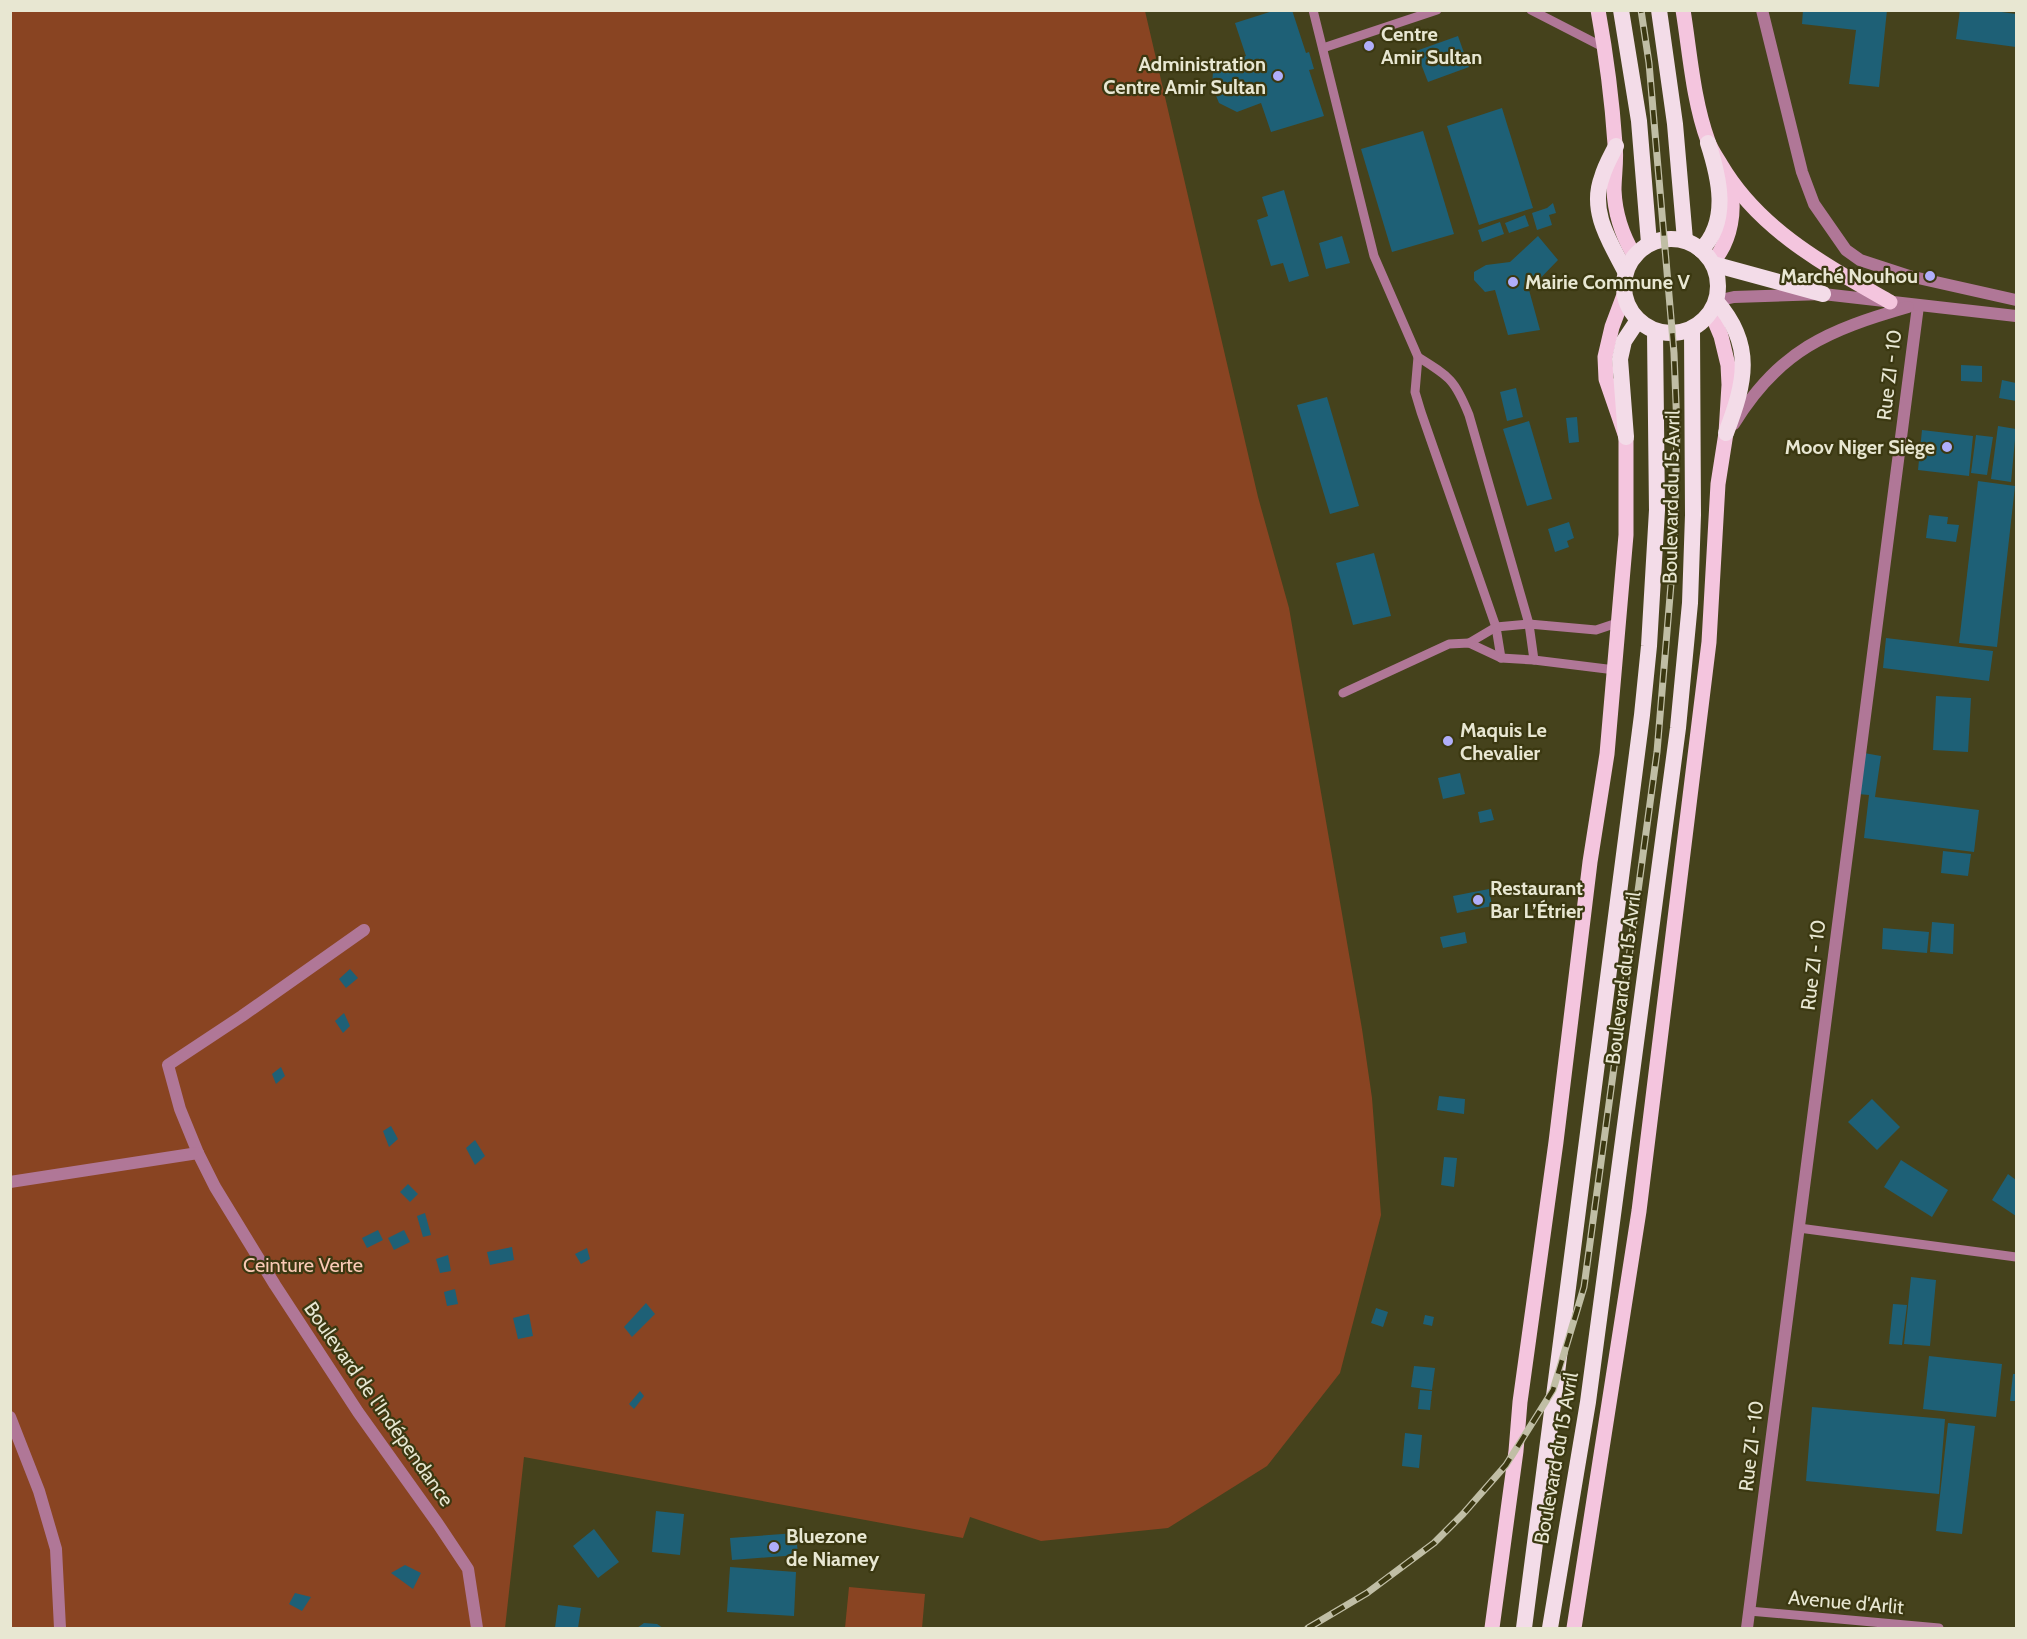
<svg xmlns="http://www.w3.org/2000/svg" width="2027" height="1639" viewBox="0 0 2027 1639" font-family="Cabin,sans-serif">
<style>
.green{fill:#894422}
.building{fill:#1e6076}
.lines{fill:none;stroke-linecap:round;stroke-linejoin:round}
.service{stroke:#b07797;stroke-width:9}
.minor{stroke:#b07797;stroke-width:12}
.tertiary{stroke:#b07797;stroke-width:12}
.primary{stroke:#f4c5de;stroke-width:15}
.trunk{stroke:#f3dce8;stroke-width:16}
.rail-casing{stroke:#c0bea5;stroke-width:7}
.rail{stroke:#3b3811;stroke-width:4.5;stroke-dasharray:14;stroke-linecap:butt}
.poi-dot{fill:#b0aefa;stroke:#3b3811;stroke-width:2}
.labels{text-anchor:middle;stroke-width:4.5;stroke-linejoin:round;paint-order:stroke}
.poi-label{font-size:20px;font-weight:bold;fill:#e8e7d2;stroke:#3b3811;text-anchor:start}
.street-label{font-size:20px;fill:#e8e7d2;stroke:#3b3811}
.park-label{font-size:20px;fill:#f9c9b5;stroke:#3b3811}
</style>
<rect width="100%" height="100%" fill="#45421c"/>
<!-- green -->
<g class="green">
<path d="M11,11H1145L1258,497L1289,608L1362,1029L1372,1098L1381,1215L1340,1373L1267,1466L1168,1528L1041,1541L970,1517L963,1538L524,1457L505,1628H11Z"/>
<path d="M849,1587L925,1594L922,1628H845Z"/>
</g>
<!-- building -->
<g class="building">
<path d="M1276,10H1292L1306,53L1309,52L1314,69L1309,70L1324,116L1271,132L1261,103L1237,112L1219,103L1212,86L1213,72L1218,63L1246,56L1235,23Z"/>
<path d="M1803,10H1887L1879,87L1849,84L1856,30L1802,24Z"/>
<path d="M1960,10H1987L2016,14V47L1956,39Z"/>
<path d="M1458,36L1469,67L1428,82L1416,51Z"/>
<path d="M1502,108L1533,208L1479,225L1447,126Z"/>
<path d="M1423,131L1454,234L1392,252L1361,149Z"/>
<path d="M1284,190L1309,276L1289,282L1283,263L1271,266L1257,220L1268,216L1262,197Z"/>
<path d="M1553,203L1556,213L1549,215L1552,225L1537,230L1532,213L1547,208Z"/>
<path d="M1525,215L1529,226L1509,233L1505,223Z"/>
<path d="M1500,222L1504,234L1482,242L1478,230Z"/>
<path d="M1342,236L1350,263L1326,269L1319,243Z"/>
<path d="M1538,236L1558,260L1529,290L1540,330L1508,335L1495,290L1485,292L1474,280V272L1486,265L1510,262Z"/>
<path d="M1961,365L1982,366V382L1961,381Z"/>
<path d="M2002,380L2016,383V401L1999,398Z"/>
<path d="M1516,388L1523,417L1507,421L1500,392Z"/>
<path d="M1327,397L1359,506L1330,514L1297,405Z"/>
<path d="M1577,417L1579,442L1569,443L1566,418Z"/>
<path d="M1529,421L1552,499L1527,506L1503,429Z"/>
<path d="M1998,426L2016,429L2011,482L1991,479Z"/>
<path d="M1922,430L1973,436L1969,476L1918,470Z"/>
<path d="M1976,435L1993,437L1987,475L1971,473Z"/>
<path d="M1978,481L2015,486L1997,647L1959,643Z"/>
<path d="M1929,515L1948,517L1947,524L1959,525L1956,542L1926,538Z"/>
<path d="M1569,522L1574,538L1567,541L1569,547L1555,552L1548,529Z"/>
<path d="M1374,553L1391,616L1353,625L1336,563Z"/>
<path d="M1886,638L1993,651L1989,681L1883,668Z"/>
<path d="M1936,696L1971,698L1968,752L1933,750Z"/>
<path d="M1864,753L1881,756L1875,797L1979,810L1974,852L1864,838L1869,795L1858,794Z"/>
<path d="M1460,773L1465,794L1443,799L1438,778Z"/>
<path d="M1491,809L1494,820L1480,823L1478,812Z"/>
<path d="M1943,851L1971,854L1968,876L1941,873Z"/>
<path d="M1489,889L1492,906L1457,913L1453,896Z"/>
<path d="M1932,922L1954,924L1953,954L1930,952Z"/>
<path d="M1883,928L1929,932L1927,953L1882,949Z"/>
<path d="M1465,932L1467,943L1443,948L1440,937Z"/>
<path d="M350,969L358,978L346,988L339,979Z"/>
<path d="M344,1013L350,1026L343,1033L335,1021Z"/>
<path d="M281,1067L285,1076L276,1084L272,1074Z"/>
<path d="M1439,1096L1465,1099L1464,1114L1437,1110Z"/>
<path d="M1872,1099L1900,1127L1877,1150L1848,1122Z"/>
<path d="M391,1126L398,1139L389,1147L383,1131Z"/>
<path d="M475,1140L485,1156L475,1165L466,1148Z"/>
<path d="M1444,1157L1457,1158L1454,1187L1441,1185Z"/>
<path d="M1901,1160L1948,1190L1932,1217L1884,1187Z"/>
<path d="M2008,1174L2016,1180V1216L1992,1200Z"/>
<path d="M408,1184L418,1194L410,1202L400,1192Z"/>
<path d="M425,1213L431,1235L423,1237L417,1216Z"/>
<path d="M378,1230L383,1240L367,1248L362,1238Z"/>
<path d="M404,1230L410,1242L394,1250L388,1238Z"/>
<path d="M512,1247L514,1260L490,1265L487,1252Z"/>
<path d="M587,1248L590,1259L581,1264L575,1254Z"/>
<path d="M448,1255L451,1271L440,1273L436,1259Z"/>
<path d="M1911,1277L1936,1280L1930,1346L1904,1344Z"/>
<path d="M455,1289L458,1304L447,1306L444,1292Z"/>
<path d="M646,1303L655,1314L632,1337L624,1327Z"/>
<path d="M1893,1304L1907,1305L1902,1345L1889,1344Z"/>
<path d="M1376,1308L1388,1312L1383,1327L1371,1323Z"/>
<path d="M529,1314L533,1336L518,1339L513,1318Z"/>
<path d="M1425,1315L1434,1317L1432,1326L1423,1324Z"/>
<path d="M1929,1356L2002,1364L1996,1417L1923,1409Z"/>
<path d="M1414,1366L1435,1368L1432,1390L1411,1387Z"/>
<path d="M2013,1374H2016V1401H2010Z"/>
<path d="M1420,1390L1432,1391L1430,1410L1418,1409Z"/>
<path d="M640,1391L644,1396L634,1409L629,1404Z"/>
<path d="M1812,1407L1945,1419L1939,1494L1806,1481Z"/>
<path d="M1948,1423L1975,1426L1962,1534L1936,1531Z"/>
<path d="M1405,1433L1422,1435L1419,1468L1402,1466Z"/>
<path d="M656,1511L684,1514L680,1555L652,1552Z"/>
<path d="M594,1529L619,1562L598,1578L573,1546Z"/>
<path d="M796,1533L798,1555L732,1560L730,1538Z"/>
<path d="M405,1565L421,1573L413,1589L391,1573Z"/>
<path d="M730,1567L796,1572L794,1616L727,1612Z"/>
<path d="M295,1593L311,1597L302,1611L289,1604Z"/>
<path d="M558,1605L581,1608L578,1628H555Z"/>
<path d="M644,1623L657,1624L663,1628H637Z"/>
</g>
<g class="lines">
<!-- service -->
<g class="service">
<path d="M1313,10L1374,256L1418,357L1415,392L1421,412L1496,627L1501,658"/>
<path d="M1531,10L1605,48"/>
<path d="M1323,48L1437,10"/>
<path d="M1418,357C1450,377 1455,380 1469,415L1529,624L1534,660"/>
<path d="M1469,643L1496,627L1529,624L1596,630L1620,622"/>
<path d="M1343,693L1449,644L1469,643L1501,658L1534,660L1615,670"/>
<path d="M1799,1228L2016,1257"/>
<path d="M1749,1611L1939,1628"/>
</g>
<!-- minor -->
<g class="minor">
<path d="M1762,10L1802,172L1814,204L1846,250L1860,260L1909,276L2016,300"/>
<path d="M364,930L242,1016L168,1065L180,1109L198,1153L215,1187L275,1285L358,1412L438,1524L468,1569L477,1628"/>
<path d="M10,1182L198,1153"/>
<path d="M10,1417L39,1491L56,1549L60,1628"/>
<path d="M1747,1628L1918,306"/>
</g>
<!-- tertiary -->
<g class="tertiary">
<path d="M1716,301L1734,297L1823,294L2016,316"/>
<path d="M1734,424C1779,350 1828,330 1908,307"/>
</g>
<!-- primary -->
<g class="primary">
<path d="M1598,10C1606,54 1612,99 1615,144C1617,159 1614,175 1614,190C1615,214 1622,235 1634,255"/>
<path d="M1683,10C1690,53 1693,100 1708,141C1711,150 1717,158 1721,165C1760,231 1827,266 1890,302"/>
<path d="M1712,263C1731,241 1737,208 1728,180"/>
<path d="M1492,1628L1516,1451L1520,1402L1556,1142L1590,862L1607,754L1626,535V437L1606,379L1605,357L1612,327L1624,295"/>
<path d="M1574,1628L1639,1211L1709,642L1718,484L1726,433L1729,385L1728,365L1721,336L1711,312"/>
</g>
<!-- trunk -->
<g class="trunk">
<path d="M1621,10L1639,121L1649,243"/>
<path d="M1659,10L1675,124L1685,240"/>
<path d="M1616,146C1611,156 1605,166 1602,177C1589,211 1610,242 1625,271"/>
<circle cx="1671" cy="286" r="47"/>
<path d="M1701,250C1730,221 1719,177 1708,143"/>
<path d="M1713,264L1823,294"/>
<path d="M1716,301C1755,345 1745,383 1726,433"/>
<path d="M1626,437L1620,359L1624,341L1638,320"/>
<path d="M1524,1628L1642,715L1649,646L1657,510L1655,332"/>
<path d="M1550,1628L1588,1402L1678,728L1690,603L1693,515L1692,329"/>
</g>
<defs>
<path id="rail" d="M1308,1628L1367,1593L1434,1543L1463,1514L1506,1465L1553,1390L1584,1287L1657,752L1674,548L1677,429L1674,353L1649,63L1641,10"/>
</defs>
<!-- rail casing -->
<use href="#rail" class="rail-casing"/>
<!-- rail -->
<use href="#rail" class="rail"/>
</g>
<!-- markers -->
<g class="poi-dot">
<circle cx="1369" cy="46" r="6"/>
<circle cx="1278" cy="76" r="6"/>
<circle cx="1930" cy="276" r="6"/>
<circle cx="1513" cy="282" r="6"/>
<circle cx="1947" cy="447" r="6"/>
<circle cx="1448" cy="741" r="6"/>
<circle cx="1478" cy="900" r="6"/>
<circle cx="774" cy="1547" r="6"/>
</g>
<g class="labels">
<!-- poi labels -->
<g class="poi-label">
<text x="1381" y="41">Centre<tspan x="1381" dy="23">Amir Sultan</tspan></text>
<text x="1266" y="71" text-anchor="end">Administration<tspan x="1266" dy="23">Centre Amir Sultan</tspan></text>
<text x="1918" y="283" text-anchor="end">Marché Nouhou</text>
<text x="1525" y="289">Mairie Commune V</text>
<text x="1935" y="454" text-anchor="end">Moov Niger Siège</text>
<text x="1460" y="737">Maquis Le<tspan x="1460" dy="23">Chevalier</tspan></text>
<text x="1490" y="895">Restaurant<tspan x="1490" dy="23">Bar L’Étrier</tspan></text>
<text x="786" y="1543">Bluezone<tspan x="786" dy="23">de Niamey</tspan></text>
</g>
<!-- street labels -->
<g class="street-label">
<text transform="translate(1889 375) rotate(-83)" y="7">Rue ZI - 10</text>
<text transform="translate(1671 497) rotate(-89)" y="7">Boulevard du 15 Avril</text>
<text transform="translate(1813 965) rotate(-83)" y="7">Rue ZI - 10</text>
<text transform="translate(1623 978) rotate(-83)" y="7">Boulevard du 15 Avril</text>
<text transform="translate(379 1404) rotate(55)" y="7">Boulevard de l'Indépendance</text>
<text transform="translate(1751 1446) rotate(-83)" y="7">Rue ZI - 10</text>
<text transform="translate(1556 1458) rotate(-80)" y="7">Boulevard du 15 Avril</text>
<text transform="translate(1846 1602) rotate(5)" y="7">Avenue d'Arlit</text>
</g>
<!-- park labels -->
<g class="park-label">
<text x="303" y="1272">Ceinture Verte</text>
</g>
</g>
<!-- border -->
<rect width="2027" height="1639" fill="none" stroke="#e8e7d2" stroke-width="24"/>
</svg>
